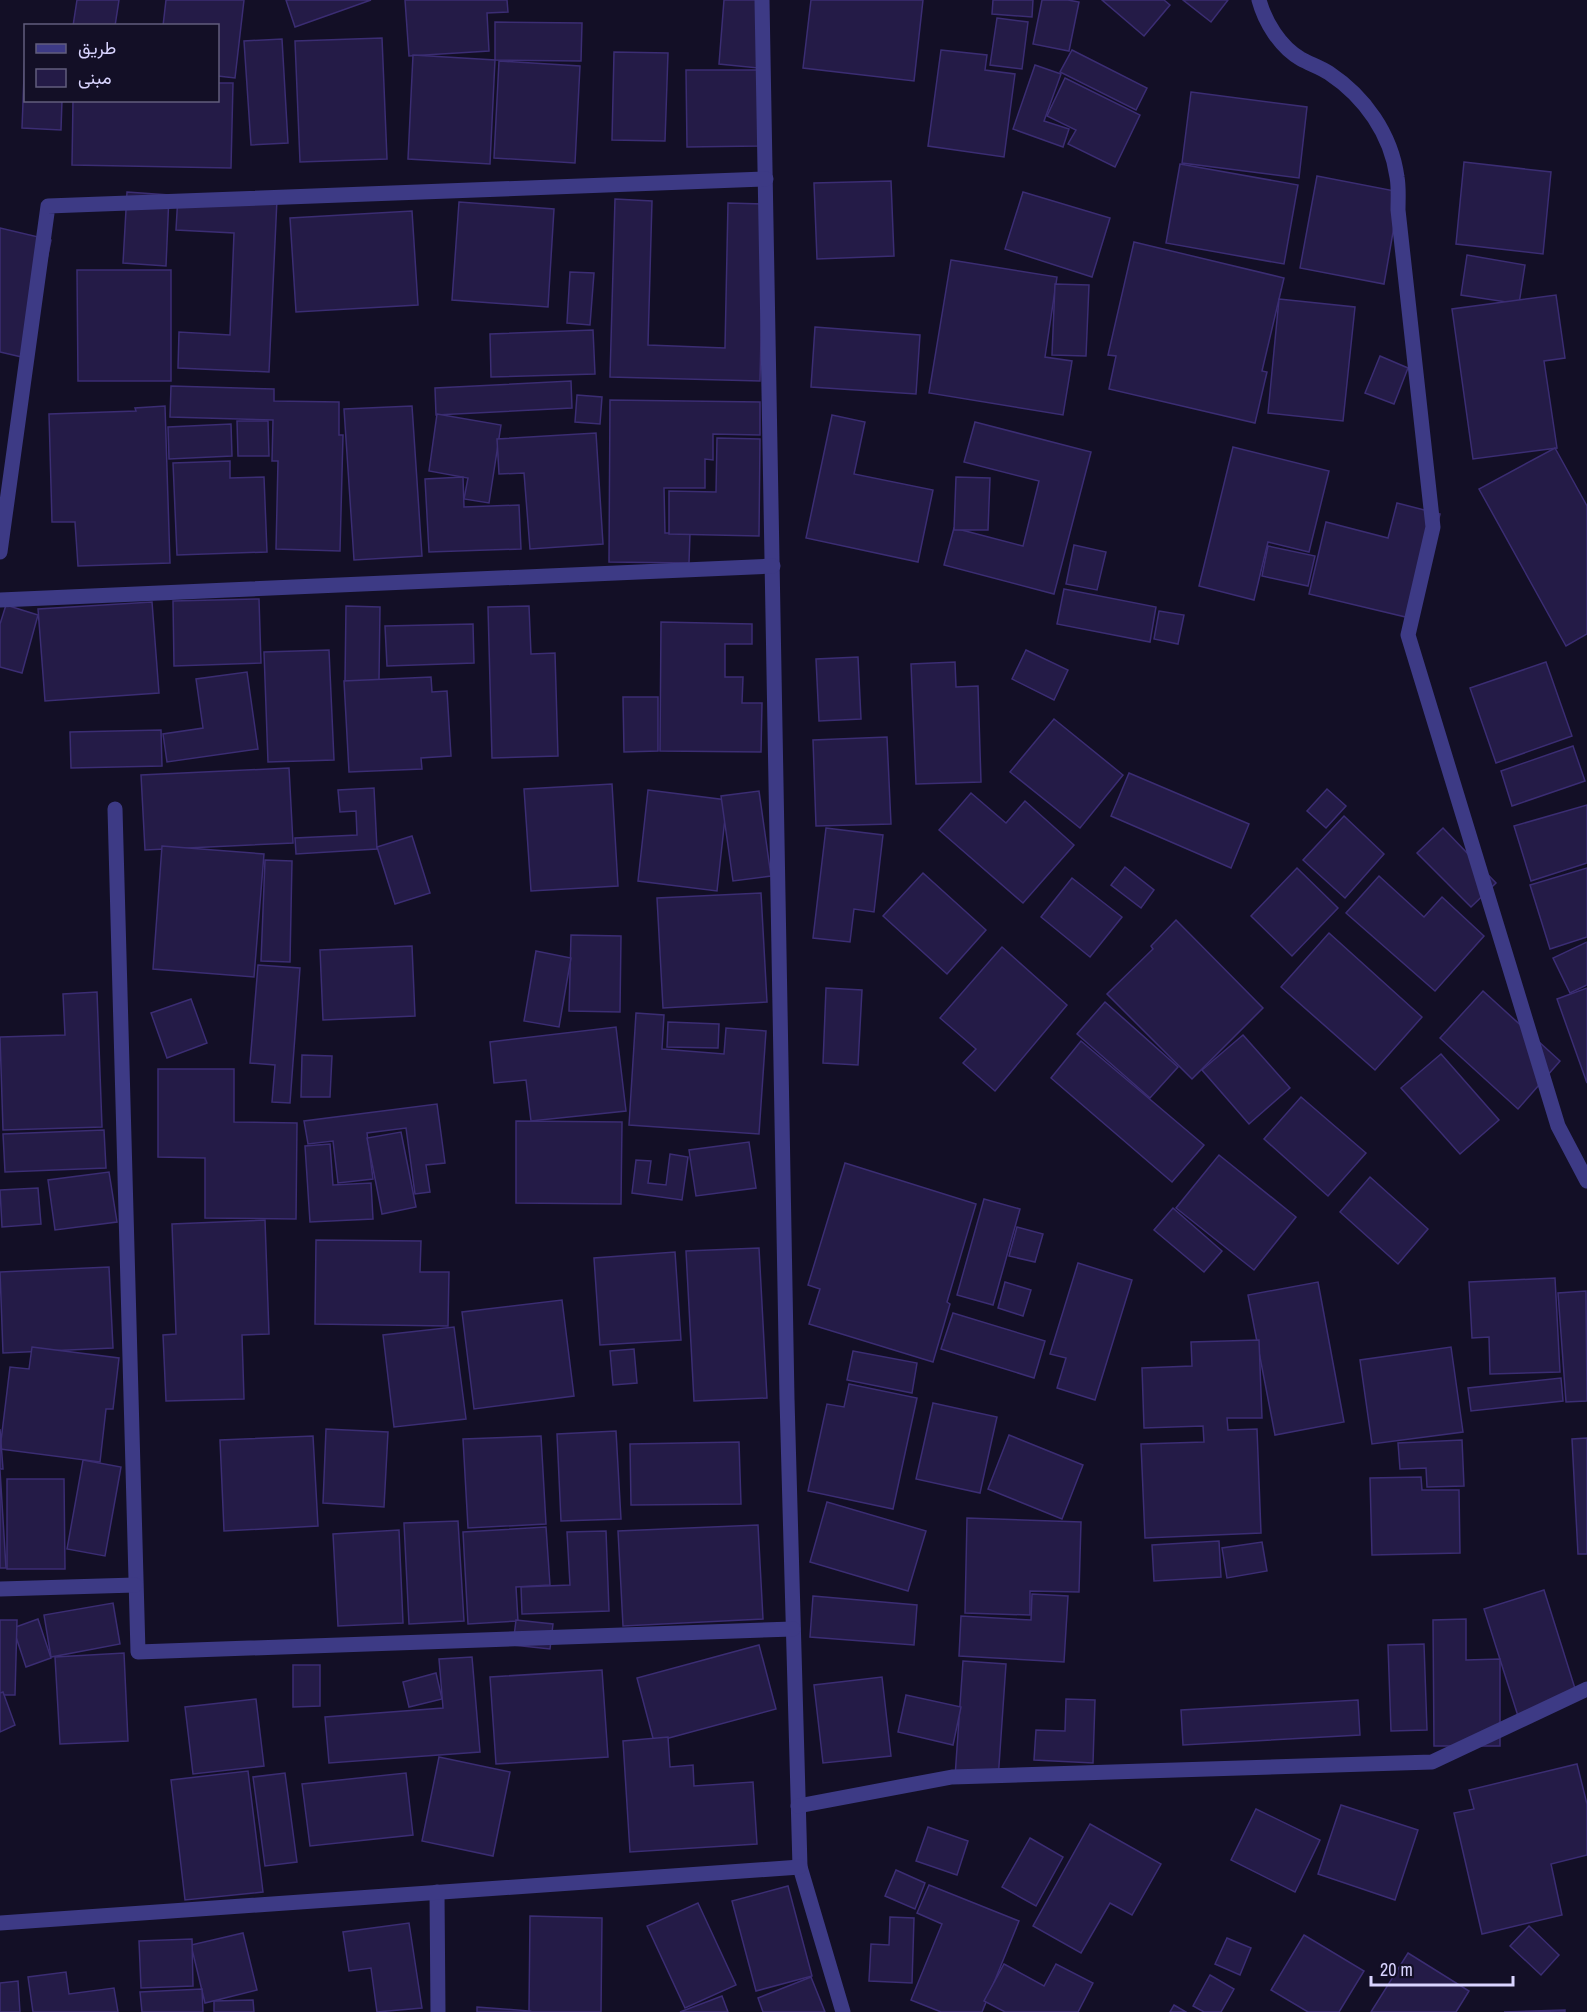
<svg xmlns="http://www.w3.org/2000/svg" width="1587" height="2012" viewBox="0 0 1587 2012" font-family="'Archivo Narrow',Vazirmatn,sans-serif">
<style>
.building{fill:#241b47;stroke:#3b2d73;stroke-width:1.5}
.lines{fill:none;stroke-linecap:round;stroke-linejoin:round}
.minor{stroke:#3d3a85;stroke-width:15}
</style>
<rect width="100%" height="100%" fill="#130f26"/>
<!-- building -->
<g class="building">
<path d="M77,0H119L115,26H73Z"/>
<path d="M166,0H244L235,78L218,76V26H163Z"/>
<path d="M286,0H371L295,27Z"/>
<path d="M405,0H507L508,12L487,13L489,51L409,56Z"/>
<path d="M724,0H764L758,68L719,64Z"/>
<path d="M811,0H923L914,81L803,68Z"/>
<path d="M993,0H1033L1032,17L992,14Z"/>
<path d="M1042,0H1068L1079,2L1069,51L1033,44Z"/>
<path d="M1102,0H1164L1170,5L1144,36Z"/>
<path d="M1183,0H1228L1211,22Z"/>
<path d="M997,18L1028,22L1022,69L990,65Z"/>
<path d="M495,22L582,23L581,61L495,60Z"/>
<path d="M382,38L387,159L300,162L295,41Z"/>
<path d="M282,39L288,143L251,145L244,41Z"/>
<path d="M941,50L987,55L985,70L1015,74L1004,157L928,146Z"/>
<path d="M1072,50L1147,88L1136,110L1060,72Z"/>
<path d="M25,51L26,100H62L61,130L22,128Z"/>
<path d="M614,52L668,53L665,141L612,140Z"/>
<path d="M413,55L495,60L490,164L408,159Z"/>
<path d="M499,61L580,66L575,163L494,158Z"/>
<path d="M1035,65L1061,74L1044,121L1069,129L1063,147L1013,129Z"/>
<path d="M686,70H758L759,146L687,147Z"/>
<path d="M1065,78L1140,115L1115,167L1068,144L1076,130L1047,116Z"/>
<path d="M218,83H233L231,168L72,165L73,100H218Z"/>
<path d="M1191,92L1307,107L1299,178L1182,163Z"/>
<path d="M1464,162L1551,172L1543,254L1456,244Z"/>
<path d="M1180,164L1298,185L1284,264L1166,243Z"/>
<path d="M1317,176L1400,192L1384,284L1300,268Z"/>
<path d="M891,181L894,256L817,259L814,183Z"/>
<path d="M127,192L169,195L166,266L123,263Z"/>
<path d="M1023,192L1110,218L1092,277L1005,249Z"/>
<path d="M178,195L277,199L269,372L178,368L179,332L230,335L234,233L176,230Z"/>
<path d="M615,199L652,201L648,345L725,348L728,203L764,204L760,381L610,377Z"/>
<path d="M459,202L554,209L548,307L452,300Z"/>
<path d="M412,211L418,305L296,312L290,218Z"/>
<path d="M0,228L51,240L26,358L0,352Z"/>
<path d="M1134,242L1284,278L1262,371L1267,372L1255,423L1109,389L1116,356L1108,355Z"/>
<path d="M1467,255L1525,265L1519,304L1461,295Z"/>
<path d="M951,260L1057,277L1045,357L1072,361L1063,415L929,393Z"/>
<path d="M77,270H171V381H78Z"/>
<path d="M570,272L594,273L590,325L567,323Z"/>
<path d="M1055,284L1089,285L1086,356L1052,355Z"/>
<path d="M1556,295L1565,358L1544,361L1557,448L1473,459L1452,309Z"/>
<path d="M1279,299L1355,307L1343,421L1268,413Z"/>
<path d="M815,327L920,335L916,394L811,387Z"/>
<path d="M593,330L595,374L491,377L490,334Z"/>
<path d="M1380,356L1408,368L1394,404L1365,393Z"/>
<path d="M571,381L572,408L436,415L435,388Z"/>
<path d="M171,386L274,389V401L339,402V435H343L340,551L276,549L278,461H272L273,420L170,417Z"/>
<path d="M577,395L602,397L600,424L575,422Z"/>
<path d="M610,400L760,402V435L713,434V460L705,459V488H664L665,533H690L689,563L609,562Z"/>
<path d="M165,406L170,563L78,566L75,522H52L49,414L136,411L135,408Z"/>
<path d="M412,406L422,556L354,560L344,409Z"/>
<path d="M437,414L501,425L489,503L464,499L468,478L429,471Z"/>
<path d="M832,415L865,422L854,474L933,490L918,562L806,538Z"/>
<path d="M237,421H268L269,456H238Z"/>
<path d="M975,422L1091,452L1054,594L944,565L954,528L1023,546L1039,481L964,462Z"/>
<path d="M231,424L232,456L169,459L168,427Z"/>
<path d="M596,433L603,544L530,549L524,473L499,474L497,439Z"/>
<path d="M717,438L760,439L759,536L669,534V491L716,492Z"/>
<path d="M1233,447L1329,471L1309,552L1268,542L1254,600L1199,586Z"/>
<path d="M1555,448L1587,506V634L1566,646L1479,489Z"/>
<path d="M230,461V478L264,477L267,552L177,555L173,463Z"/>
<path d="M463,477L464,507L519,505L521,549L429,552L425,479Z"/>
<path d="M956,477L990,478L988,530H954Z"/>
<path d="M1397,503L1440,514L1414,619L1309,594L1326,522L1388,538Z"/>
<path d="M1074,545L1106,552L1097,590L1066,584Z"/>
<path d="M1268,546L1315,556L1308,586L1262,576Z"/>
<path d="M1064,589L1156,607L1150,642L1057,624Z"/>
<path d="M259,599L261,663L174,666L173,601Z"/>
<path d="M152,602L159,693L45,701L38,609Z"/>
<path d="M6,605L38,615L22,673L0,667V624Z"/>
<path d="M346,606L380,607L379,681H345Z"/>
<path d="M529,606L531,654L555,653L558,756L492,758L488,607Z"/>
<path d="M1159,611L1184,615L1178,644L1154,639Z"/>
<path d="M661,622L752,624V644H725V677H743L742,703H762L761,752L660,751Z"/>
<path d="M473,624L474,663L387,666L385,626Z"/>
<path d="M329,650L334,760L268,762L264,652Z"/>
<path d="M1026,650L1068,670L1054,700L1012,679Z"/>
<path d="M858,657L861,719L819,721L816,659Z"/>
<path d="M955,662L956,687L978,686L981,782L916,784L911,664Z"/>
<path d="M1546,662L1572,736L1496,763L1470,688Z"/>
<path d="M247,672L258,749L167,762L163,734L203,728L196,679Z"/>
<path d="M431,677L432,692L447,691L451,756L421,758L422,769L349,772L344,681Z"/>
<path d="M623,697H658V751L624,752Z"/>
<path d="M1054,719L1123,775L1080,828L1010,772Z"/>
<path d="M161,730L162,766L71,768L70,732Z"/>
<path d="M887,737L891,824L816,826L813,740Z"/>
<path d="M1573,746L1585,781L1512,806L1501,771Z"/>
<path d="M289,768L293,843L145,850L141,775Z"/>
<path d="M1129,773L1249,824L1231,868L1111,816Z"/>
<path d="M612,784L618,886L531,891L524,789Z"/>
<path d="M374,788L377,849L296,854L295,838L357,835L356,811L340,812L338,790Z"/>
<path d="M1327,789L1346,806L1326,828L1307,811Z"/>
<path d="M648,790L727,800L717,891L638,881Z"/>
<path d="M759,791L771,876L733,881L721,796Z"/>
<path d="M971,793L1006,823L1025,801L1074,845L1023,903L939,830Z"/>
<path d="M1587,805V863L1531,881L1514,826Z"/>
<path d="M1344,816L1384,854L1345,898L1303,860Z"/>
<path d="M826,828L883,835L874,912L854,909L850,942L813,938Z"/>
<path d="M1443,828L1496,883L1471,907L1417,853Z"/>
<path d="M412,836L430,893L395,904L377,847Z"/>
<path d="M162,846L264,854L254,977L153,969Z"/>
<path d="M265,860L292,861L290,962L261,961Z"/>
<path d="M1125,867L1154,890L1141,908L1111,885Z"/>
<path d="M1297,868L1338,908L1292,956L1251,916Z"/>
<path d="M1587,868V937L1550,949L1530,885Z"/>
<path d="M923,873L986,930L947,974L883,916Z"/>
<path d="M1379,876L1424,917L1442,897L1484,936L1435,991L1346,913Z"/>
<path d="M1072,878L1122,917L1090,957L1041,917Z"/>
<path d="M761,893L767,1002L663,1008L657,898Z"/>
<path d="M1176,920L1263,1008L1192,1079L1107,994L1153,949L1151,946Z"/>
<path d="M1329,933L1422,1017L1375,1070L1281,987Z"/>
<path d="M571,935L621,936L620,1012L569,1011Z"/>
<path d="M1587,942V985L1570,993L1553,958Z"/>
<path d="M412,946L415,1016L323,1020L320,950Z"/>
<path d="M1002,947L1067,1005L995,1091L963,1063L976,1049L940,1018Z"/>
<path d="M536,951L571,958L559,1027L524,1021Z"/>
<path d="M258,965L300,968L290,1103L272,1102L275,1065L250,1063Z"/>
<path d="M826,988L862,990L858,1065L823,1063Z"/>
<path d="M1587,988V1083L1557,999Z"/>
<path d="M1483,991L1560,1061L1518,1109L1440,1038Z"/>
<path d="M97,992L102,1127L3,1130L0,1037L65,1035L63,994Z"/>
<path d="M191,999L207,1043L167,1058L151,1013Z"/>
<path d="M1105,1002L1178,1067L1150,1098L1077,1034Z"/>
<path d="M636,1013L664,1015L662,1049L724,1054L726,1028L766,1031L759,1134L629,1125Z"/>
<path d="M668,1022L719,1024L718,1048L667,1047Z"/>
<path d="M616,1027L626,1111L531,1121L526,1080L494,1083L490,1042Z"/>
<path d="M1243,1035L1290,1088L1249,1124L1202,1070Z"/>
<path d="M1081,1041L1204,1145L1172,1182L1051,1078Z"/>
<path d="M1441,1054L1499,1120L1460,1154L1401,1088Z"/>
<path d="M302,1055L332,1056L330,1097H301Z"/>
<path d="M158,1069H234V1122L297,1123L296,1219L205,1218V1158L158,1157Z"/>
<path d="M1301,1097L1366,1153L1328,1196L1264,1139Z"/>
<path d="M437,1104L445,1163L426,1165L430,1192L415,1194L406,1128L367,1133L373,1179L338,1183L333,1141L308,1144L304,1121Z"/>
<path d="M516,1121L622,1122L621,1204L516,1203Z"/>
<path d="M104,1130L106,1168L5,1172L3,1134Z"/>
<path d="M401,1132L416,1207L382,1214L367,1138Z"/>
<path d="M749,1142L756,1188L696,1196L689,1150Z"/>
<path d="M330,1144L333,1185L371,1183L373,1219L310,1222L305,1146Z"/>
<path d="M670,1154L688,1157L682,1200L632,1193L636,1160L651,1161L648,1183L666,1185Z"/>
<path d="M1219,1155L1296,1217L1254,1270L1176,1208Z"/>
<path d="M845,1163L976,1204L947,1302L950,1304L933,1362L809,1324L820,1289L808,1285Z"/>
<path d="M109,1172L117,1222L55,1230L48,1180Z"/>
<path d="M1370,1177L1428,1229L1398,1264L1340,1212Z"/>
<path d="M38,1188L41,1224L2,1227L0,1190Z"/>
<path d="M984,1199L1020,1209L993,1305L957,1295Z"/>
<path d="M1173,1208L1222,1251L1204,1272L1154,1230Z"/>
<path d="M265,1220L269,1334L242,1335L244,1399L166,1401L163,1335L176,1334L172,1224Z"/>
<path d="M1017,1227L1043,1234L1035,1262L1009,1256Z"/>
<path d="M316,1240L421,1241L420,1272H449L448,1326L315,1324Z"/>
<path d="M759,1248L767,1398L694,1401L686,1251Z"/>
<path d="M675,1252L681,1340L600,1345L594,1258Z"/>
<path d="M1078,1263L1132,1280L1095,1400L1057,1388L1066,1358L1050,1354Z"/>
<path d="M109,1267L113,1348L3,1353L0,1272Z"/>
<path d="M1555,1278L1560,1372L1490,1374L1489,1337L1472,1338L1469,1282Z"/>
<path d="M1005,1282L1031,1290L1023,1316L998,1308Z"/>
<path d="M1318,1282L1344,1422L1275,1435L1248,1295Z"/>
<path d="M1586,1291L1587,1401L1566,1402L1558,1293Z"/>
<path d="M562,1300L574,1396L474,1409L462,1312Z"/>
<path d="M953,1313L1045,1341L1034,1378L941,1349Z"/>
<path d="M454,1327L466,1419L394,1427L383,1335Z"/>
<path d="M1259,1340L1262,1418H1227L1228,1430L1257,1429L1261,1533L1145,1538L1141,1444L1204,1442L1203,1426L1144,1428L1142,1368L1192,1366L1191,1342Z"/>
<path d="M32,1347L119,1358L113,1409H106L100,1462L0,1449L10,1367L29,1369Z"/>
<path d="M1451,1347L1463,1432L1372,1444L1360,1360Z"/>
<path d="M634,1349L637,1383L613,1385L610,1351Z"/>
<path d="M853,1351L917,1363L912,1393L847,1380Z"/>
<path d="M1561,1378L1563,1401L1471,1411L1468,1388Z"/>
<path d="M849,1384L917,1398L893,1509L808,1491L827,1404L844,1407Z"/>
<path d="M933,1403L997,1417L980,1493L916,1479Z"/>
<path d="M0,1429L3,1469H0Z"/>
<path d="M326,1429L388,1432L384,1507L323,1503Z"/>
<path d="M616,1431L621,1519L561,1521L557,1434Z"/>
<path d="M1009,1435L1083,1465L1062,1519L988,1489Z"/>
<path d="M313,1436L318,1526L224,1531L220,1440Z"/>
<path d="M541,1436L546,1524L468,1528L463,1439Z"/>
<path d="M1587,1438V1554H1578L1572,1439Z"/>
<path d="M1462,1440L1464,1486L1427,1487L1426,1468L1400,1469L1398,1443Z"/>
<path d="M739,1442L741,1504L631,1505L630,1444Z"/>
<path d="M83,1460L121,1467L105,1556L67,1549Z"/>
<path d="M0,1470L6,1568H0Z"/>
<path d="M1421,1477L1422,1490H1459L1460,1553L1372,1555L1370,1478Z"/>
<path d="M7,1479H64L65,1569H7Z"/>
<path d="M827,1502L926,1531L908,1591L810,1562Z"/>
<path d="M967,1518L1081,1522L1079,1592L1030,1591V1615L965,1613Z"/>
<path d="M458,1521L464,1621L409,1624L404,1523Z"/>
<path d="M758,1525L763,1619L623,1626L618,1531Z"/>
<path d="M546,1527L550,1585L516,1587L518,1621L468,1624L463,1532Z"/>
<path d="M399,1530L403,1623L338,1626L333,1534Z"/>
<path d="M606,1531L609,1611L522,1614L521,1587L570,1585L567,1532Z"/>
<path d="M1219,1541L1221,1577L1154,1581L1152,1545Z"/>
<path d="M1262,1542L1267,1571L1227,1578L1222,1548Z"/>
<path d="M1544,1590L1578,1698L1518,1716L1484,1609Z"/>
<path d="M1032,1594L1068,1596L1064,1662L959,1656L961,1616L1031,1620Z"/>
<path d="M813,1596L917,1605L914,1645L810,1637Z"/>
<path d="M113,1603L120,1644L51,1657L44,1615Z"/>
<path d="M38,1619L51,1658L26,1667L13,1628Z"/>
<path d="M1466,1619V1660L1500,1659V1746H1434L1433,1620Z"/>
<path d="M0,1620H17L15,1695H0Z"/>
<path d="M516,1620L553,1624L550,1649L513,1645Z"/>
<path d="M1424,1644L1427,1730L1391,1731L1388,1645Z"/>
<path d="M759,1645L776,1709L654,1742L637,1678Z"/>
<path d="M124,1653L128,1741L60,1744L55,1657Z"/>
<path d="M472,1657L480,1752L329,1763L325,1717L443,1708L439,1659Z"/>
<path d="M963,1661L1006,1664L998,1780L955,1777Z"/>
<path d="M293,1665H320V1706L293,1707Z"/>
<path d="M602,1670L608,1757L496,1764L490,1677Z"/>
<path d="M436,1673L442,1699L409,1707L403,1682Z"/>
<path d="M882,1677L891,1756L823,1763L814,1685Z"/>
<path d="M3,1692L15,1725L0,1732V1693Z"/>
<path d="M906,1695L961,1707L953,1745L898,1732Z"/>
<path d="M256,1699L264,1766L193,1774L185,1707Z"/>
<path d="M1066,1699L1095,1700L1093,1763L1034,1760L1036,1730L1065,1731Z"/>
<path d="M1358,1700L1360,1735L1183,1745L1181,1710Z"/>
<path d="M668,1737L670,1767L693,1765L694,1786L753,1782L757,1844L630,1852L623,1741Z"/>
<path d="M439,1757L510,1772L493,1856L422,1841Z"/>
<path d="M1577,1764L1587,1804V1855L1551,1864L1562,1915L1482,1934L1454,1813L1474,1809L1469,1790Z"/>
<path d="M248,1771L263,1892L185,1900L171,1780Z"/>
<path d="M285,1773L297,1862L265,1866L253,1777Z"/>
<path d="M406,1773L413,1835L310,1846L302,1784Z"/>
<path d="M1341,1805L1418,1830L1395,1900L1318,1874Z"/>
<path d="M1256,1809L1320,1840L1295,1892L1231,1860Z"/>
<path d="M1090,1824L1161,1864L1132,1915L1110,1903L1081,1953L1033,1926Z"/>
<path d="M928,1827L968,1841L957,1875L916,1861Z"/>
<path d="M1030,1838L1063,1857L1036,1906L1002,1887Z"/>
<path d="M896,1870L925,1883L915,1909L885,1896Z"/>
<path d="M929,1885L1019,1921L982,2012H941L911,2000L942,1924L917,1913Z"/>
<path d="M788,1886L812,1976L756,1991L732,1901Z"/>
<path d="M698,1903L736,1985L685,2008L647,1926Z"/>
<path d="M530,1916L602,1918L601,2012H529Z"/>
<path d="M890,1917L914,1918L912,1983L869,1981L871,1944L889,1945Z"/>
<path d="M409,1923L422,2008L377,2012L371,1968L349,1971L343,1932Z"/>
<path d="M1529,1926L1559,1955L1541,1975L1510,1946Z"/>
<path d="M243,1933L257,1990L205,2003L191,1945Z"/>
<path d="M1304,1935L1364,1971L1339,2012H1308L1271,1990Z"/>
<path d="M1227,1938L1251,1948L1240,1975L1215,1964Z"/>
<path d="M192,1939L193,1986L141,1988L139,1941Z"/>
<path d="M1408,1953L1469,1991L1456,2012H1371Z"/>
<path d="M1004,1964L1044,1986L1056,1964L1093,1983L1078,2012H1005L984,2001Z"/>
<path d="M66,1972L69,1994L114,1988L118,2012H33L28,1977Z"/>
<path d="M1210,1975L1234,1989L1221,2012H1204L1193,2006Z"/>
<path d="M811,1977L825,2012H763L758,1998Z"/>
<path d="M18,1981L20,2012H0V1983Z"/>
<path d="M202,1989L203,2012H142L140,1992Z"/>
<path d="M722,1996L728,2012H680Z"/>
<path d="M253,2000L254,2012H214V2001Z"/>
<path d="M1174,2005L1186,2012H1170Z"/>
<path d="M477,2007L530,2011L529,2012H477Z"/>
<path d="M1565,2010V2012H1504Z"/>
</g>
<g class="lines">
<!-- minor -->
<g class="minor">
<path d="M762,0L787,1399L800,1867L843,2012"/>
<path d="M1259,0C1265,22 1280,47 1301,59C1310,64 1320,67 1329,73C1365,97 1391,134 1397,177C1399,188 1398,199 1398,210L1433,527L1408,635L1558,1126L1587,1181"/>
<path d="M0,552L48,206L766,179"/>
<path d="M0,600L773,566"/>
<path d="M115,809L138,1652L793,1629"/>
<path d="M0,1589L135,1585"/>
<path d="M798,1806L952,1777L1432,1762L1587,1689"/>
<path d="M437,1892L438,2012"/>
<path d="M0,1923L800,1867"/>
</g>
</g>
<!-- legend -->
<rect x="24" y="24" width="195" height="78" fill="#130f26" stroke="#625e7d" stroke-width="1.5"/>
<rect x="36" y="44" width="30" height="9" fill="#3d3a85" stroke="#625e7d" stroke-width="1.5"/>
<text x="78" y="54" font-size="18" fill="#d9d4ff">طريق</text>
<rect x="36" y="69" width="30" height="18" fill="#241b47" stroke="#625e7d" stroke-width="1.5"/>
<text x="78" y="84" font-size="18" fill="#d9d4ff">مبنى</text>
<!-- scale -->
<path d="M1371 1976v9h142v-9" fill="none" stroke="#d9d4ff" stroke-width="3"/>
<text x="1380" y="1976" font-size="18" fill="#d9d4ff" stroke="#130f26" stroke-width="4.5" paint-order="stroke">20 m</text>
</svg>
